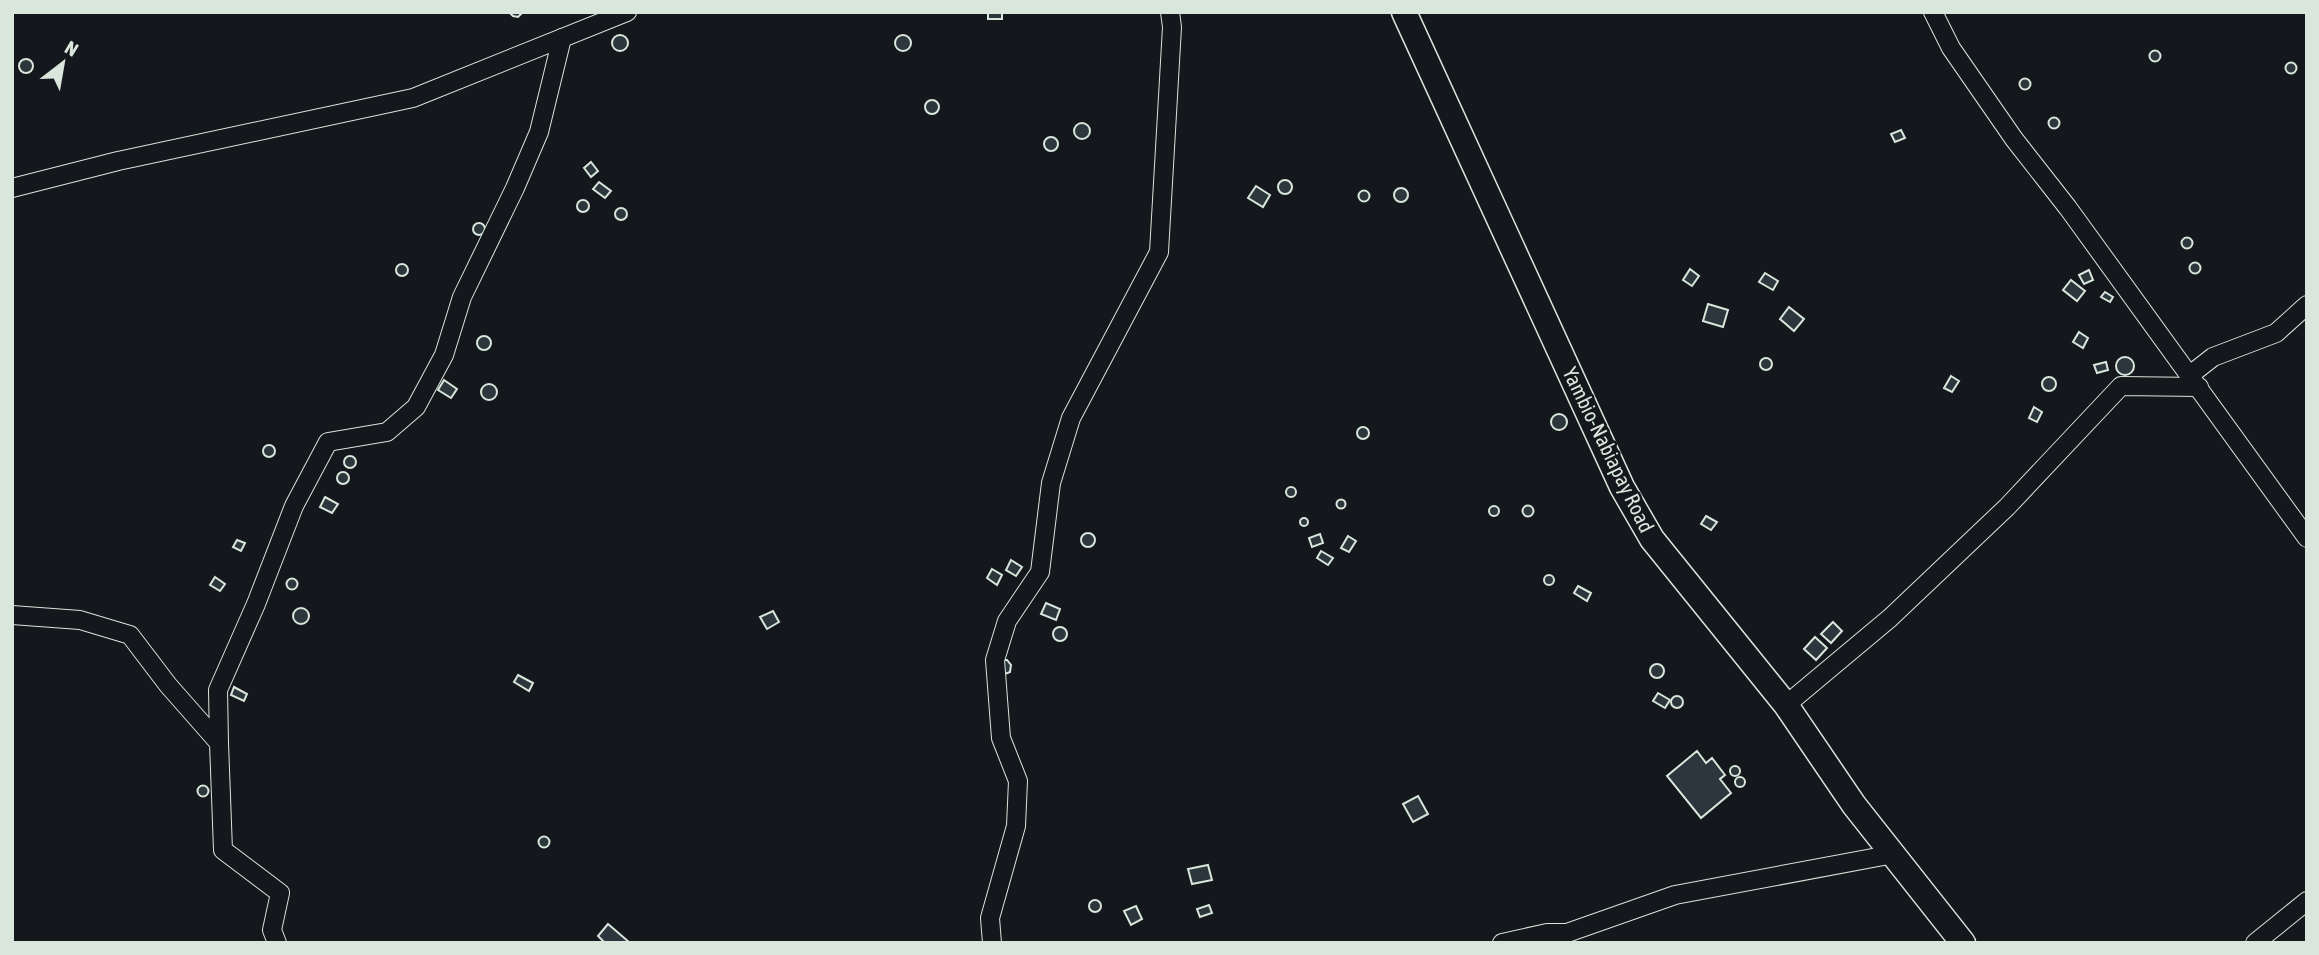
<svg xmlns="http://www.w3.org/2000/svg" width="2319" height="955" viewBox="0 0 2319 955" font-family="'Asap Condensed',sans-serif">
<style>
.building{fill:#2c363c;stroke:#d8e6dc;stroke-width:2}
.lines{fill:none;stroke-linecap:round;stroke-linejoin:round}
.minor-casing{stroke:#d8e6dc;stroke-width:20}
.secondary-casing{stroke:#d8e6dc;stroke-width:27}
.minor{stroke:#14181c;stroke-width:18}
.secondary{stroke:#14181c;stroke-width:24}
.labels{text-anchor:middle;stroke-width:5;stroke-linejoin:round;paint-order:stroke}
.street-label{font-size:21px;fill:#d8e6dc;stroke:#14181c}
</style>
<rect width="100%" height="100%" fill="#14181c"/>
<!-- building -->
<g class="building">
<path d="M523,12L518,17L513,16L509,12Z"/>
<rect x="988" y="12" width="14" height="7"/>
<circle cx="620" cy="43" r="8"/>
<circle cx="903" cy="43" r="8"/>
<circle cx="2155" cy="56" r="5.5"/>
<circle cx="26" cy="66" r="7"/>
<circle cx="2291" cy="68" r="5.5"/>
<circle cx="2025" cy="84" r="5.5"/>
<circle cx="932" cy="107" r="7"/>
<circle cx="2054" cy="123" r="5.5"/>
<circle cx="1082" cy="131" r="8"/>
<path d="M1901,130L1905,138L1895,142L1891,134Z"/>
<circle cx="1051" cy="144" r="7"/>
<path d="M591,162L598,171L591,177L584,168Z"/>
<circle cx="1285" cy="187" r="7"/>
<path d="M599,182L611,191L605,198L593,189Z"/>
<path d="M1256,186L1270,195L1263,207L1248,198Z"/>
<circle cx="1401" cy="195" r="7"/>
<circle cx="1364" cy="196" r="5.5"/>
<circle cx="583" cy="206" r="6"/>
<circle cx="621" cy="214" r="6"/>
<circle cx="479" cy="229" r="6"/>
<circle cx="2187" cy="243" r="5.5"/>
<circle cx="2195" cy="268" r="5.5"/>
<circle cx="402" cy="270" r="6"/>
<path d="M1690,269L1699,276L1692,286L1683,280Z"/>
<path d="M2089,270L2093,280L2084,284L2079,275Z"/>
<path d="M1765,273L1778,281L1773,290L1759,282Z"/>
<path d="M2071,280L2085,291L2077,301L2063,290Z"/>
<path d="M2105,292L2113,297L2110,302L2101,297Z"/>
<path d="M1708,304L1728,310L1723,327L1703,321Z"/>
<path d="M1789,307L1804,319L1794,331L1780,319Z"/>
<path d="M2079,332L2088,338L2083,348L2073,342Z"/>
<circle cx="484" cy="343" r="7"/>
<circle cx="2125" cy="366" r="9"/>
<circle cx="1766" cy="364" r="6"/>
<path d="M2106,362L2108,370L2097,373L2094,365Z"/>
<path d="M1951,376L1959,381L1952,392L1944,388Z"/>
<circle cx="2049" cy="384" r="7"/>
<path d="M444,380L457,389L451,398L438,390Z"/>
<circle cx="489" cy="392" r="8"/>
<path d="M2034,407L2042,412L2037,422L2029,418Z"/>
<circle cx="1559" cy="422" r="8"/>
<circle cx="1363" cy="433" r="6"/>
<circle cx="269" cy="451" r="6"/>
<circle cx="350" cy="462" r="6"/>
<circle cx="343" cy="478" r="6"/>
<circle cx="1291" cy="492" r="5"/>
<path d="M325,497L338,504L332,513L320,507Z"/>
<circle cx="1341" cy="504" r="4.5"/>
<circle cx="1528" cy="511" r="5.5"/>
<circle cx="1494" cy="511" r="5"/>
<path d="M1706,516L1717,522L1711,530L1701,524Z"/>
<circle cx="1304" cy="522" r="4"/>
<circle cx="1088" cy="540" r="7"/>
<path d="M1320,534L1323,543L1312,547L1309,538Z"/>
<path d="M1348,536L1356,541L1349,552L1341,548Z"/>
<path d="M237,540L245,543L241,551L233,547Z"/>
<path d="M1321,551L1333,558L1328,565L1317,558Z"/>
<path d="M1011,560L1022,567L1016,576L1006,570Z"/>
<path d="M992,569L1002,575L997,585L987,578Z"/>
<circle cx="1549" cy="580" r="5"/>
<path d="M215,577L225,584L220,591L210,585Z"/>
<circle cx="292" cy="584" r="5.5"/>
<path d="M1578,586L1591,593L1587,601L1574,593Z"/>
<path d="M1046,603L1060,609L1056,620L1041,614Z"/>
<circle cx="301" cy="616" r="8"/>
<path d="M773,611L779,622L767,629L760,617Z"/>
<path d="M1833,622L1842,631L1831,643L1821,634Z"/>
<circle cx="1060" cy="634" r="7"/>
<path d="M1815,637L1827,648L1816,660L1804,649Z"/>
<path d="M1002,660H1007L1011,665L1010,672L1005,674L1001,673Z"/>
<circle cx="1657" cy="671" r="7"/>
<path d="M518,675L533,683L529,691L514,682Z"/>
<path d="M234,687L247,694L244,701L231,695Z"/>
<path d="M1658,693L1670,700L1665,708L1653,701Z"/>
<circle cx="1677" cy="702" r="6"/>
<path d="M1697,751L1706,763L1712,758L1725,775L1720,779L1731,793L1701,818L1667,776Z"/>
<circle cx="1735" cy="771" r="5"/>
<circle cx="1740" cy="782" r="5"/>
<circle cx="203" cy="791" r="5.5"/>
<path d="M1418,796L1428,814L1413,822L1403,804Z"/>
<circle cx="544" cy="842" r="5.5"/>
<path d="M1208,865L1212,880L1192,884L1188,869Z"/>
<circle cx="1095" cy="906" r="6"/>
<path d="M1209,905L1212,913L1200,917L1197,909Z"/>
<path d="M1136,906L1142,919L1131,925L1124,911Z"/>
<path d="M608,924L629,942L628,943H605L598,936Z"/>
</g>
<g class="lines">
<defs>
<g id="minor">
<path d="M1933,12L1951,48L2014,139L2068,208L2307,538"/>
<path d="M12,188L118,161L413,98L627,12"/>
<path d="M2190,375L2213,357L2276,333L2307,305"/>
<path d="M12,615L80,620L130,635L168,685L219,743L223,850L280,893L272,930L277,943"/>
<path d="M1786,705L1890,618L2007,507L2121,386L2199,387"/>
<path d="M219,743L218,690L256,604L294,506L328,442L387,432L416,407L444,355L462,297L515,188L539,132L562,38"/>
<path d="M992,943L990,918L1016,826L1018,781L1001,738L995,660L1007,621L1040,572L1051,483L1071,418L1159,252L1172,27L1170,12"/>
<path d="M1502,943L1547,933H1567L1675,895L1894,854"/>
<path d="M2255,943L2307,901"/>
</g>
<path id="secondary" d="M1404,12L1622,487L1652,539L1786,705L1854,805L1963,943"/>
</defs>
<!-- minor casing -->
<use href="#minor" class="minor-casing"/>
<!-- secondary casing -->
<use href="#secondary" class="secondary-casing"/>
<!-- minor -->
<use href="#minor" class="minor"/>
<!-- secondary -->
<use href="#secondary" class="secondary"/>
</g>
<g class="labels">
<!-- street labels -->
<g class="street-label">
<text transform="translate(1608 450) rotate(64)" y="7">Yambio-Nabiapay Road</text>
</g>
</g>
<!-- border -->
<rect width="2319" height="955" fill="none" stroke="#d8e6dc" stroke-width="28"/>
<!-- north arrow -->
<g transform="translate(63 63) rotate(31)" stroke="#14181c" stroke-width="5" paint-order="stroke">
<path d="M0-5L12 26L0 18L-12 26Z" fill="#d8e6dc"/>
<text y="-10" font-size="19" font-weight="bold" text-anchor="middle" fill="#d8e6dc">N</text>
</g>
</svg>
